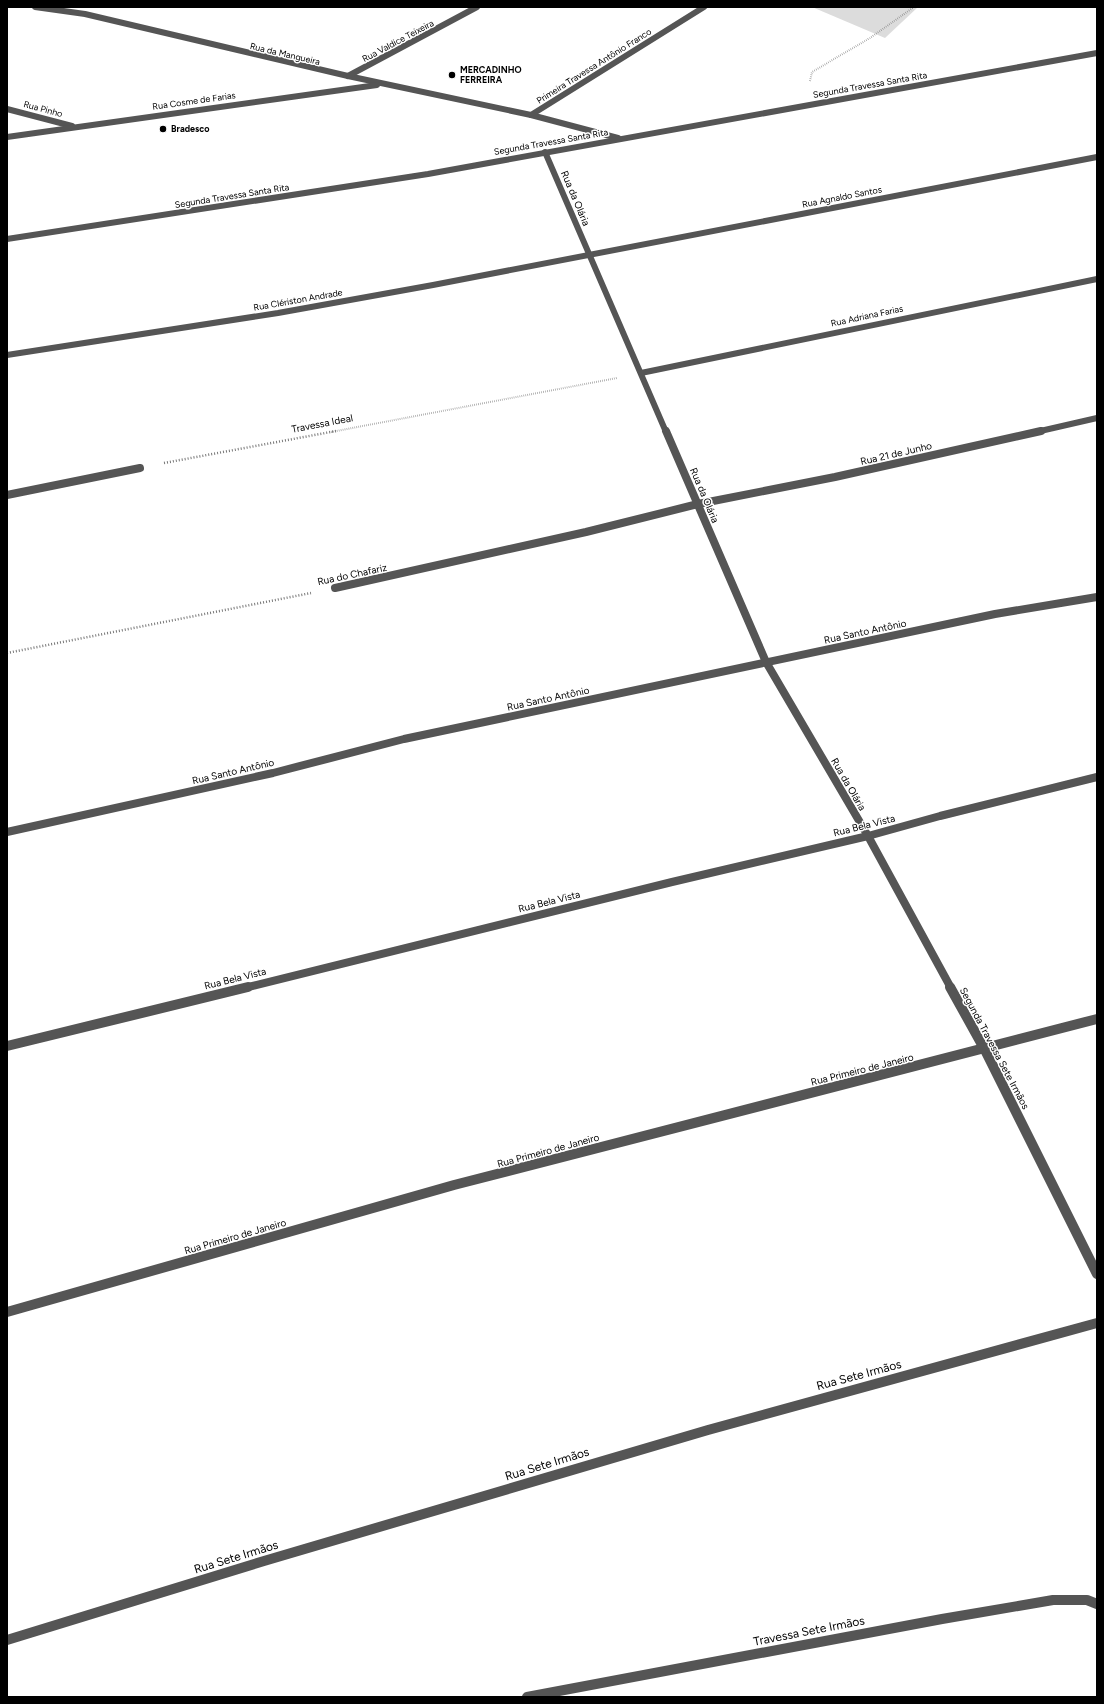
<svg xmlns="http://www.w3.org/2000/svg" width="1104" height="1704" viewBox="0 0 1104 1704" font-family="Figtree,sans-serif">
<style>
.green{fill:#dcdcdc}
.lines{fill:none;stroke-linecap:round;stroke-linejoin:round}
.path-far1{stroke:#777;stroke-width:2;stroke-dasharray:0.5 1.5;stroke-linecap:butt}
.path{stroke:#777;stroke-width:2.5;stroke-dasharray:1 2;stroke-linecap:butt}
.minor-far2{stroke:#555;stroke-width:6}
.minor-far1{stroke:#555;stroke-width:8}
.minor{stroke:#555;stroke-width:10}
.poi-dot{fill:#000;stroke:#fff;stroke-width:1.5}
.labels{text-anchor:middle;stroke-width:3;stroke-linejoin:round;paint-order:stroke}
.far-street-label{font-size:9px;fill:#000;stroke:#fff}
.far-poi-label{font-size:9px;font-weight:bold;fill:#000;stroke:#fff;text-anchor:start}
.street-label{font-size:10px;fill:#000;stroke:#fff}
.near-street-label{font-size:12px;fill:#000;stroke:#fff}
</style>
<rect width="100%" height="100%" fill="#fff"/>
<!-- green -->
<path class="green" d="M812,7H918L885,38Z"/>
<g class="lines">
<!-- path-far1 -->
<g class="path-far1">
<path d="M810,81L812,72L870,38L914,7"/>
<path d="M331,432L617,378"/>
</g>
<!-- path -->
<g class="path">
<path d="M164,463L336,431"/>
<path d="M7,653L311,593"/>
</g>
<!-- minor-far2 -->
<g class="minor-far2">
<path d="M35,7L85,14L348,76L531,115"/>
<path d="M348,76L477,7"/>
<path d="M7,109L72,126"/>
<path d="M7,137L377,85"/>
<path d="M618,138L531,115L704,7"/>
<path d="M545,152L666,432"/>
<path d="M7,239L428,174L1097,53"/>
<path d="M7,355L278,313L433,285L1097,157"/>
<path d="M641,373L1097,279"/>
<path d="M1036,432L1097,418"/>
</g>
<!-- minor-far1 -->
<g class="minor-far1">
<path d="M666,431L766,662L868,836L951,988"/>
<path d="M7,495L140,468"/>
<path d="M335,588L586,532L698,504L835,477L1041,431"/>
<path d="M7,832L273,773L404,739L995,614L1097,597"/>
<path d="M244,988L672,882L868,836L940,816L1097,777"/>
</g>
<!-- minor -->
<g class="minor">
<path d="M950,987L985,1050L1097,1274"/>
<path d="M7,1046L248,987"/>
<path d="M7,1312L454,1185L1097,1019"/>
<path d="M7,1640L264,1561L708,1430L1097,1323"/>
<path d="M527,1697L942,1619L1053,1600H1087L1097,1604"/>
</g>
</g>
<!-- markers -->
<g class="poi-dot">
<circle cx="452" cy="75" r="4"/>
<circle cx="163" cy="129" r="4"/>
</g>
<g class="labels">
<!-- far-street labels -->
<g class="far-street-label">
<text transform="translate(398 41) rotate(-28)" y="3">Rua Valdice Teixeira</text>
<text transform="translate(285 54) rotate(13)" y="3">Rua da Mangueira</text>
<text transform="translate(594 66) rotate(-32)" y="3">Primeira Travessa Antônio Franco</text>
<text transform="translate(870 85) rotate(-10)" y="3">Segunda Travessa Santa Rita</text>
<text transform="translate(194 101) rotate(-8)" y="3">Rua Cosme de Farias</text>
<text transform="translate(43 109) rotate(15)" y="3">Rua Pinho</text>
<text transform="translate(551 142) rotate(-10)" y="3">Segunda Travessa Santa Rita</text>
<text transform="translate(232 196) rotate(-9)" y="3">Segunda Travessa Santa Rita</text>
<text transform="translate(842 197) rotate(-11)" y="3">Rua Agnaldo Santos</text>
<text transform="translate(298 300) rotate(-10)" y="3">Rua Clériston Andrade</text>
<text transform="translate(867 316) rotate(-12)" y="3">Rua Adriana Farias</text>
</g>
<!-- far-poi labels -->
<g class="far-poi-label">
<text x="460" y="73">MERCADINHO<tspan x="460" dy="10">FERREIRA</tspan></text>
<text x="171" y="132">Bradesco</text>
</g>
<!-- street labels -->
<g class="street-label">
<text transform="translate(576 198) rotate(67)" y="4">Rua da Olária</text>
<text transform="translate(322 423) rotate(-11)" y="4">Travessa Ideal</text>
<text transform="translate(896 453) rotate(-13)" y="4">Rua 21 de Junho</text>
<text transform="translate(705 495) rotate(67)" y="4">Rua da Olária</text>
<text transform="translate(352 574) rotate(-12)" y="4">Rua do Chafariz</text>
<text transform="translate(865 631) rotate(-12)" y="4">Rua Santo Antônio</text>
<text transform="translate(548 698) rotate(-12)" y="4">Rua Santo Antônio</text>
<text transform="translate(233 771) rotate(-13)" y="4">Rua Santo Antônio</text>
<text transform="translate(849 784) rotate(60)" y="4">Rua da Olária</text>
<text transform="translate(864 825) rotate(-14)" y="4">Rua Bela Vista</text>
<text transform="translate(549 901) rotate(-14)" y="4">Rua Bela Vista</text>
<text transform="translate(235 978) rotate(-14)" y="4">Rua Bela Vista</text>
<text transform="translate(995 1048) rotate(62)" y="4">Segunda Travessa Sete Irmãos</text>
<text transform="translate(862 1069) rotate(-14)" y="4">Rua Primeiro de Janeiro</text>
<text transform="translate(548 1150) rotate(-15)" y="4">Rua Primeiro de Janeiro</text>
<text transform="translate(235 1236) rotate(-16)" y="4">Rua Primeiro de Janeiro</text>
</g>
<!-- near-street labels -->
<g class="near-street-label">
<text transform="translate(859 1375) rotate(-15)" y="4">Rua Sete Irmãos</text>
<text transform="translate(547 1464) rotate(-17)" y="4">Rua Sete Irmãos</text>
<text transform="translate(236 1557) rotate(-17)" y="4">Rua Sete Irmãos</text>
<text transform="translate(809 1631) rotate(-11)" y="4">Travessa Sete Irmãos</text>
</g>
</g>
<!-- border -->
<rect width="1104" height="1704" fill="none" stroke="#000000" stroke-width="16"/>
</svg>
